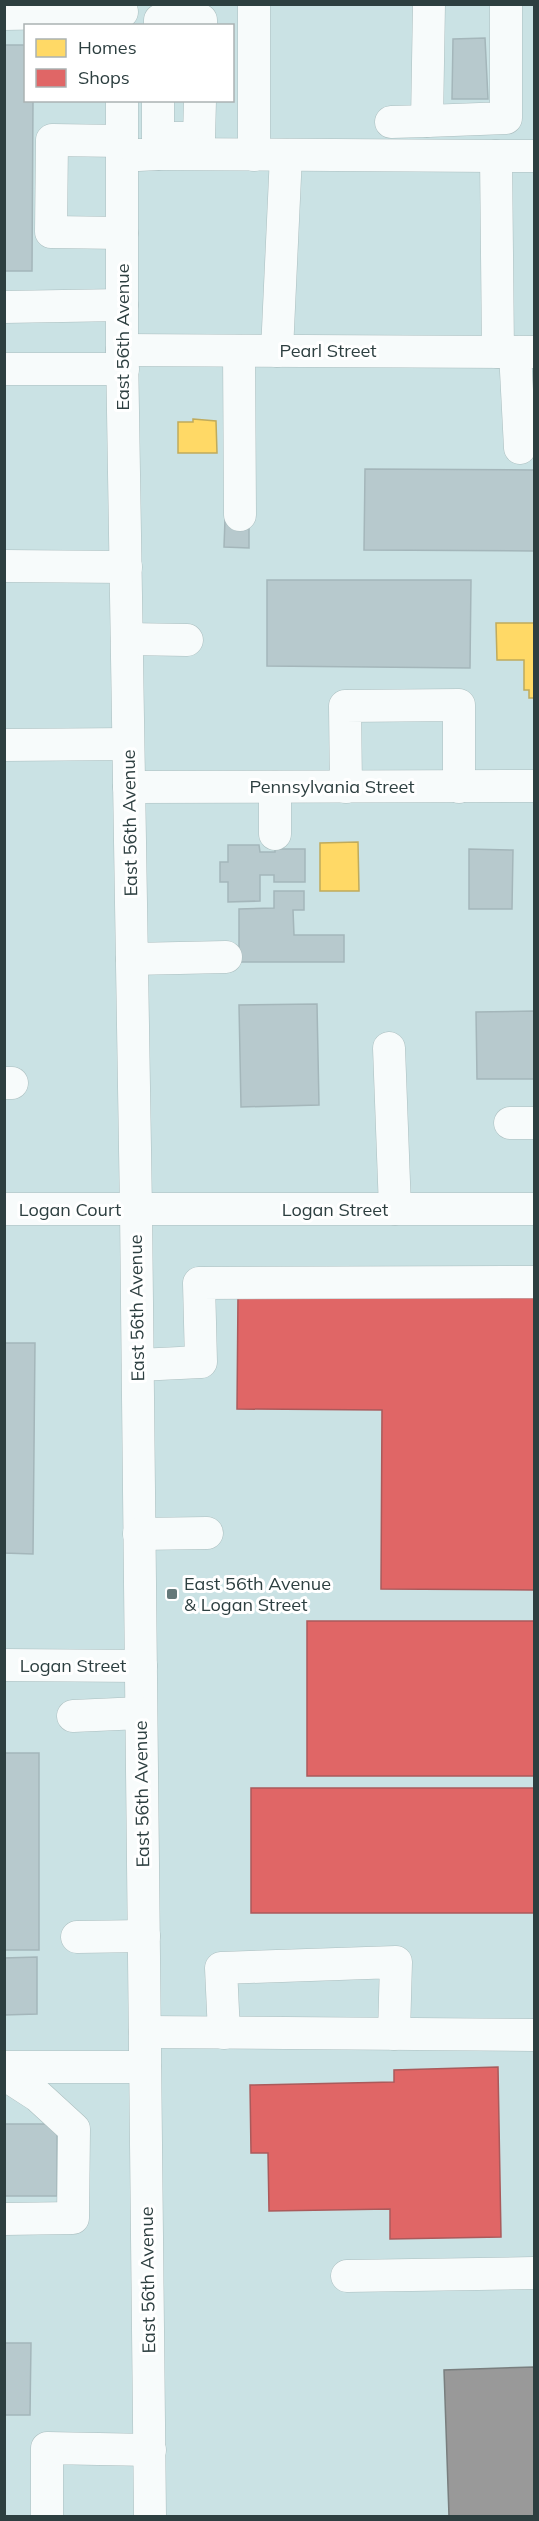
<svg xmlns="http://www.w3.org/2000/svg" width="539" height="2521" viewBox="0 0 539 2521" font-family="Mulish,sans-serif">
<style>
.homes{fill:#ffd966;stroke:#c0ab5b;stroke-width:1.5}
.shops{fill:#e06666;stroke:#aa5a5b;stroke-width:1.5}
.industry{fill:#999;stroke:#797e7e;stroke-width:1.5}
.building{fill:#b7c9cd;stroke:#a4b6ba;stroke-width:1.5}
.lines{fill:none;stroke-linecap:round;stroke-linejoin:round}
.minor-casing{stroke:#abbebf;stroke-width:33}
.minor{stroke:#f7fbfb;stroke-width:32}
.poi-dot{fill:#647879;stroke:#fff;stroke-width:2}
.labels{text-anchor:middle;stroke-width:6;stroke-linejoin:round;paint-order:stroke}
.street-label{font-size:18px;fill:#2d3f40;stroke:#fff}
.poi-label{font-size:18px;fill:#2d3f40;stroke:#fff;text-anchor:start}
</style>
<rect width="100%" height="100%" fill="#cae2e4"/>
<!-- homes -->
<g class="homes">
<path d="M193,419L216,421L217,453H178V422H193Z"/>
<path d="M496,623H534V698H529V690H524V660H497Z"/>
<path d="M358,842L359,891H320V843Z"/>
</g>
<!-- shops -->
<g class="shops">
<path d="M238,1295L534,1297V1590L381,1589L382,1410L237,1409Z"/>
<rect x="307" y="1621" width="227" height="155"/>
<rect x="251" y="1788" width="283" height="125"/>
<path d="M498,2067L501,2237L390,2239V2209L269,2211L268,2153H251L250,2085L394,2082V2070Z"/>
</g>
<!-- industry -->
<path class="industry" d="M534,2367V2516H449L444,2370Z"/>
<!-- building -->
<g class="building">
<path d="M485,38L488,99H452L453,39Z"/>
<path d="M4,45H26V100H33L32,271H4Z"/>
<path d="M365,469L534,470V551L364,550Z"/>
<path d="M225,519H249V548L224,547Z"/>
<path d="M267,580H471L470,668L267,666Z"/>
<path d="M228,845H259L260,852H275V849H305V882H274V875H260V901L228,902V882H220V862H228Z"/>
<path d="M469,849L513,850L512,909H469Z"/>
<path d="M274,891H304V910H293L294,935H344V962H239V909L274,908Z"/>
<path d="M317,1004L319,1105L241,1107L239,1005Z"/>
<path d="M534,1011V1079H477L476,1012Z"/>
<path d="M4,1343H35L33,1554L4,1553Z"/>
<rect x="4" y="1753" width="35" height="197"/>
<path d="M37,1957V2014L4,2015V1958Z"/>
<rect x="4" y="2124" width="53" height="72"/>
<path d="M4,2343H31L30,2415H4Z"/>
</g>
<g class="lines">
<defs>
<g id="minor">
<path d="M254,4V155"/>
<path d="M4,14L122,12"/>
<path d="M160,26V20H201V26"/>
<path d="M122,100V350L136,1210L150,2516"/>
<path d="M427,121L506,118V4"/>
<path d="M391,122L427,121L429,4"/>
<path d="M161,138H199L200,100"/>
<path d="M122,141L52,140L51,232L122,233"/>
<path d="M158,154L496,156"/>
<path d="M138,155L158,154V100"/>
<path d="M4,307L122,305"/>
<path d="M122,350L534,352"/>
<path d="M239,351L240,515"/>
<path d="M277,351L286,155"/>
<path d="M498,352L496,156H534"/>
<path d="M515,352L520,448"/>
<path d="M4,369H123"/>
<path d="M4,566L126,567"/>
<path d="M127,639L187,640"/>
<path d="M4,745L128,744"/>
<path d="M129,787L534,786"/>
<path d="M275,787V834"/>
<path d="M346,787L345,706L459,705V787"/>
<path d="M132,959L226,957"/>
<path d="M389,1048L395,1209"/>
<path d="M4,1083H12"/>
<path d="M510,1123H534"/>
<path d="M4,1209H534"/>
<path d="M138,1365L201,1362L199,1283L534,1282"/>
<path d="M139,1534L207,1533"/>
<path d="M4,1665L141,1666"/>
<path d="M73,1716L141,1713"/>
<path d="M77,1937L144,1936"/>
<path d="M145,2032L534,2035"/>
<path d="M224,2033L221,1968L396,1962L394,2034"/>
<path d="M4,2067H145"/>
<path d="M4,2074L38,2096L74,2129L73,2218L4,2219"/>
<path d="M347,2276L534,2273"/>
<path d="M47,2516V2448L150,2450"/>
</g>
</defs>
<!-- minor casing -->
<use href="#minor" class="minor-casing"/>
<!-- minor -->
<use href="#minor" class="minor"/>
</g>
<!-- markers -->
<rect class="poi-dot" x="166" y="1588" width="12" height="12" rx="3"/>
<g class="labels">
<!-- street labels -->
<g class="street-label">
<text transform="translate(123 337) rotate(-90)" y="6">East 56th Avenue</text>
<text x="328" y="357">Pearl Street</text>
<text x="332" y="793">Pennsylvania Street</text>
<text transform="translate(130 823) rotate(-91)" y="6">East 56th Avenue</text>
<text x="70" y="1216">Logan Court</text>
<text x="335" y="1216">Logan Street</text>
<text transform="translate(137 1308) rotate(-91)" y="6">East 56th Avenue</text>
<text x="73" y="1672">Logan Street</text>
<text transform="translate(142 1794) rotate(-91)" y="6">East 56th Avenue</text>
<text transform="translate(148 2280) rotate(-91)" y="6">East 56th Avenue</text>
</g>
<!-- poi labels -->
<g class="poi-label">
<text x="184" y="1590">East 56th Avenue<tspan x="184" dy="21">&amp; Logan Street</tspan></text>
</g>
</g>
<!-- border -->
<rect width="539" height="2521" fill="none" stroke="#2d3f40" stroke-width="12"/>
<!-- legend -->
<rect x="24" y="24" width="210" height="78" fill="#ffffff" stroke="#abb2b3" stroke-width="1.5"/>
<rect x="36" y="39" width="30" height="18" fill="#ffd966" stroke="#abb2b3" stroke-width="1.5"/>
<text x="78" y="54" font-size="18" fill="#2d3f40">Homes</text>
<rect x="36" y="69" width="30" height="18" fill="#e06666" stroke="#abb2b3" stroke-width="1.5"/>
<text x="78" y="84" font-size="18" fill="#2d3f40">Shops</text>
</svg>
